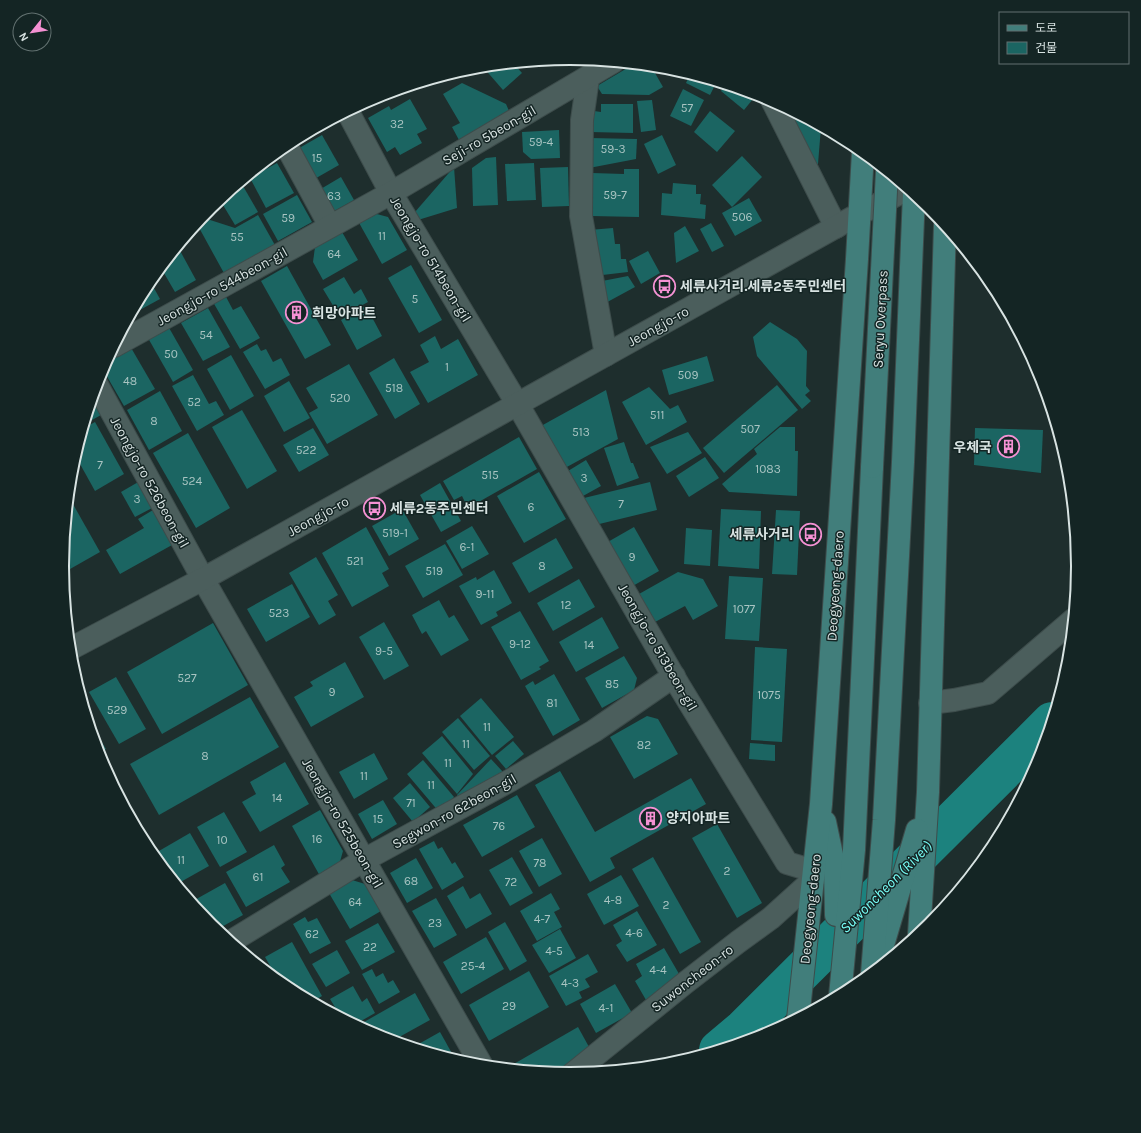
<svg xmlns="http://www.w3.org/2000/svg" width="1141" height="1133" viewBox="0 0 1141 1133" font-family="Karla,'Noto Sans KR',sans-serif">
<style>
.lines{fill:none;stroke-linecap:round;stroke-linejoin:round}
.river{stroke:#1c827e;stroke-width:40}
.building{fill:#1b6562}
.minor-casing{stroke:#3d4c4b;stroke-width:24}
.major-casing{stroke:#3d4c4b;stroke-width:24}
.minor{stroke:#4b5e5c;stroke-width:22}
.major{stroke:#417e7b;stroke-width:22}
.major-bridge-casing{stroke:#3d4c4b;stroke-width:24;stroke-linecap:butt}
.major-bridge{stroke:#417e7b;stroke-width:22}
.labels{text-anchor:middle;stroke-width:3;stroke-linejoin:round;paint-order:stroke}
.number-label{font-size:12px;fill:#a9c4c2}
.street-label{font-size:14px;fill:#d8e3e2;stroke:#142524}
.poi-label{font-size:14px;font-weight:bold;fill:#d8e3e2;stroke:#142524;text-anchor:start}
.water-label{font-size:15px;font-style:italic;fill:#78fef7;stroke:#142524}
.rim{fill:none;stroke:#d8e3e2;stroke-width:2}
</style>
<rect width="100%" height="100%" fill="#1e2e2d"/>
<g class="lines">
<!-- river -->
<path class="river" d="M719,1050L744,1029L1052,722"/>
</g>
<!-- building -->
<g class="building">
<path d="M506,64H514L522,73L503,90L483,67Z"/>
<path d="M634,64L651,66L663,87L649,95L602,94L597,86Z"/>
<path d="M690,74L719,83L717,86L715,85L710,95L686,83Z"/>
<path d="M462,83L506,104L509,111L459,140L452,127L460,123L443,94Z"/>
<path d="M725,85L757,94L744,110L721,91Z"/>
<path d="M683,89L704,100L691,126L670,116Z"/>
<path d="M410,99L427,129L417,134L422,143L400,155L395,147L387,152L368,118L389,106L391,110Z"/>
<path d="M652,100L656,130L641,132L637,101Z"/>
<path d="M601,104H633V133L590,132V120H594V111L601,112Z"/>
<path d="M782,106L821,127L818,164L814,166Z"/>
<path d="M710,111L735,131L717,152L694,132Z"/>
<path d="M315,129L316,132L289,147L288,144Z"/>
<path d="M559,130L560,158L531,159L523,152L522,132Z"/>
<path d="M322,135L339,165L311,181L294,151Z"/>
<path d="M662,135L676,165L658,174L644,144Z"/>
<path d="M590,138L637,139L636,159L589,168Z"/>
<path d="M742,156L762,177L732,207L712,185Z"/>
<path d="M496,157L498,205L473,206L472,168L486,158Z"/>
<path d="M277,163L294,193L266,208L250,178Z"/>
<path d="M534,163L536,200L507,201L505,164Z"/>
<path d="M454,167L457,208L418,220L415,212Z"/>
<path d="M568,167L569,206L542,207L540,168Z"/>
<path d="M624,169H639V217L591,216L592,173L624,174Z"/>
<path d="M341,177L354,200L327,215L314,193Z"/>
<path d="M673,183L696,185V194H701L700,204L706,205L705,219L661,215L662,193L672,194Z"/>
<path d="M243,186L258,212L235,225L220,200Z"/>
<path d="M297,195L312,222L278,241L263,214Z"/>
<path d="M749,198L762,221L735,236L722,213Z"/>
<path d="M373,213L388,217L407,250L382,264L358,221Z"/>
<path d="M258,215L276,247L225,275L197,224L204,218L235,228Z"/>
<path d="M711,223L724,246L712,252L700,229Z"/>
<path d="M685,226L699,251L676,263L674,233Z"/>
<path d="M613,228L615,244H620L621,259H626L628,272L594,276L589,230Z"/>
<path d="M342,232L358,260L323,280L313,262L315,247Z"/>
<path d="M178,247L196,280L175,292L161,268Z"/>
<path d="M648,251L660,273L641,284L629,261Z"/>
<path d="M411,265L442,320L419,333L388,278Z"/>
<path d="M287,266L331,345L305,359L261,281Z"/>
<path d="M628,276L635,287L600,306L597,282Z"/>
<path d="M344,277L354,294L361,289L368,302L340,317L323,289Z"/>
<path d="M150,281L160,299L138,311L136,307Z"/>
<path d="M225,295L233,310L241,306L260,338L240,349L213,302Z"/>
<path d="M366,306L382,336L357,350L341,320Z"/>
<path d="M208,308L230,347L203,361L181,323Z"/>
<path d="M770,322L797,339L807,351L806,386L810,391L805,395L811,401L802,409L757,356L753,337Z"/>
<path d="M168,326L193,370L173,382L148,338Z"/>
<path d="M435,336L441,349L458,339L478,375L428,403L410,372L429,362L420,345Z"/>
<path d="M257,344L261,351L266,349L273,362L281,358L290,375L265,389L243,352Z"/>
<path d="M130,346L155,389L124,406L105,373L110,358Z"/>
<path d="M231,355L254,396L230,410L207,369Z"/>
<path d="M707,356L714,381L669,395L662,370Z"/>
<path d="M394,358L420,404L395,419L369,373Z"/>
<path d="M349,364L378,415L327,444L309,413L318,408L306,388Z"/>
<path d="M193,375L209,404L216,401L224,415L197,431L172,386Z"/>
<path d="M289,381L310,418L284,432L264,396Z"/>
<path d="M777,385L798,410L724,473L703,448Z"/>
<path d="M649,387L670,409L678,405L687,422L646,445L622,402Z"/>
<path d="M606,390L618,439L565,468L541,426Z"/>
<path d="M160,391L182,431L149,450L127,410Z"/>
<path d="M92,400L101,415L85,424Z"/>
<path d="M242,410L277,471L247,489L212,427Z"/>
<path d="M95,422L124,474L95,491L75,455L84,428Z"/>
<path d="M780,427H795V451H798L797,496L729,492L722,484L757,454L754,449Z"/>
<path d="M313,428L329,455L299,472L283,445Z"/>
<path d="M975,428L1043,430L1041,473L974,465Z"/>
<path d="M688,432L702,453L667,474L650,447Z"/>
<path d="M188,433L230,508L196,528L153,453Z"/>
<path d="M519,437L537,469L468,508L462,496L454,500L443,481Z"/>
<path d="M624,442L631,463H633L639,478L617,486L604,448Z"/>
<path d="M705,457L719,478L689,497L676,476Z"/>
<path d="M586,460L601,486L583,496L568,471Z"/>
<path d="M539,472L566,519L524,543L497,496Z"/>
<path d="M140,481L154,507L135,517L121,492Z"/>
<path d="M650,482L657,510L591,526L584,498Z"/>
<path d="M440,483L461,521L441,532L420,495Z"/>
<path d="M69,497L100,552L63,573L62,566Z"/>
<path d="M402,509L419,539L389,556L372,526Z"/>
<path d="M721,509L761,511L759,569L718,566Z"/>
<path d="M153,510L172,545L120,574L106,550L144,528L138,519Z"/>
<path d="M776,510L800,511L797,575L772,574Z"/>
<path d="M472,526L489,554L462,569L446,541Z"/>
<path d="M366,527L389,569L382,573L389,586L352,607L322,553Z"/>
<path d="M634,527L659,571L631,587L606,543Z"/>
<path d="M686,528L712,530L710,566L684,564Z"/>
<path d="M556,538L573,568L529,593L512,563Z"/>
<path d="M445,544L463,575L423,598L405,566Z"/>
<path d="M316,557L338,595L328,601L336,615L319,625L289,573Z"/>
<path d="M494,570L512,603L496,612L498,616L481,625L459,586L476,577L477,580Z"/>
<path d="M678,572L703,579L718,606L693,620L685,606L655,622L639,594Z"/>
<path d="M729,576L763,578L759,641L725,639Z"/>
<path d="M579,579L595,607L553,631L537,603Z"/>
<path d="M292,584L310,617L266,642L247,609Z"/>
<path d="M439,600L449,618L454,615L469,640L441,656L426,631L422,634L412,615Z"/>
<path d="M520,611L549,661L539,667L541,669L521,680L491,627Z"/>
<path d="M602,617L619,648L576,672L559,642Z"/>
<path d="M384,622L409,666L384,680L359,637Z"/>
<path d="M213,623L248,685L162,734L127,672Z"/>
<path d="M755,647L787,649L782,742L751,740Z"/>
<path d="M624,656L637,678L634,690L602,708L585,678Z"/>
<path d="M345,662L364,697L311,727L294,697L313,686L310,682Z"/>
<path d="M554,674L580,720L553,736L525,686L533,681L535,685Z"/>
<path d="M116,677L146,729L119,744L89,692Z"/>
<path d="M250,697L279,747L159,815L130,764Z"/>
<path d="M481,698L514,737L492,755L460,716Z"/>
<path d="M647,716L658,719L678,754L634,779L610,737Z"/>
<path d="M458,718L490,756L474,770L442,732Z"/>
<path d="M88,719L106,749L98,754Z"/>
<path d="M442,736L473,774L457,794L422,753Z"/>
<path d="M513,741L524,754L506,769L495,756Z"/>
<path d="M750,743L775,745V761L749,759Z"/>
<path d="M374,753L388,779L354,799L339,772Z"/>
<path d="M491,759L503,772L458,797L457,795Z"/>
<path d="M423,760L454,797L440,813L407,774Z"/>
<path d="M285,762L309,804L260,832L242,802L256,794L250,782Z"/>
<path d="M560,771L595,832L691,778L706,804L610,858L615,868L590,882L535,785Z"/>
<path d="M410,783L430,807L413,822L393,798Z"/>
<path d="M517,795L535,827L482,857L463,825Z"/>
<path d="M383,800L397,824L372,839L358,814Z"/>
<path d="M320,810L343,851L339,865L320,876L292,826Z"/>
<path d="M224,812L247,852L220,867L197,827Z"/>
<path d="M717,824L762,903L737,918L692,838Z"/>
<path d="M190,833L209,866L177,884L152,855Z"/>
<path d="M542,838L562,874L539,887L519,851Z"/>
<path d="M434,841L438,849L442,847L452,864L455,862L464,877L442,890L419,849Z"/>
<path d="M274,845L285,865L281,868L290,882L246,907L226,872Z"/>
<path d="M512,857L533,893L510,906L489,870Z"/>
<path d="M653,857L701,942L680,954L632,869Z"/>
<path d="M416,858L433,888L407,903L390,873Z"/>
<path d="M621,875L639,906L604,925L587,894Z"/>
<path d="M352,880L365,884L381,911L350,929L329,893Z"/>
<path d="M225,883L243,915L216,930L211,926L191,902Z"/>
<path d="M463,886L470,899L480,893L492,914L466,929L447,896Z"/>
<path d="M551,893L560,909L554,912L562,927L537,941L520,911Z"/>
<path d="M436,898L457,935L434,948L412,911Z"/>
<path d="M637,911L657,945L627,962L616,945L622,941L613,925Z"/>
<path d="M305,917L308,922L317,918L331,943L310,954L293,924Z"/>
<path d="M505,922L527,961L510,971L488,932Z"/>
<path d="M378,923L395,952L362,970L345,941Z"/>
<path d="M560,929L576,958L549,973L532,945Z"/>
<path d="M486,937L504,969L461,994L443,962Z"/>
<path d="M292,942L322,996L312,1002L288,989L280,983L265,957Z"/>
<path d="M664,948L682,979L646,1000L635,981L642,976L636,964Z"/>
<path d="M337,950L350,973L326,987L312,964Z"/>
<path d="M588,954L598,972L585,979L590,987L579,992L582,998L566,1006L549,976Z"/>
<path d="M372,969L376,977L383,973L388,983L393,980L400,992L379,1004L362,974Z"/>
<path d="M529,971L549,1007L489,1041L469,1005Z"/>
<path d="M615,984L632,1013L596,1033L580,1004Z"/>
<path d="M353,986L362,1002L367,998L375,1013L354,1025L341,1017L330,999Z"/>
<path d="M415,993L430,1020L392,1041L376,1036L357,1026Z"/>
<path d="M578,1027L594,1056L562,1074L515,1070L512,1065Z"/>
<path d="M440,1032L454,1057L451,1059L417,1049L415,1046Z"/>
</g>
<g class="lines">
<defs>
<g id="minor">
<path d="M588,78L582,120L581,216L606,355"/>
<path d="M772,100L836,227"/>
<path d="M348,112L391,193L518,405L678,684L787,863L814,871"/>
<path d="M286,145L330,226"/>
<path d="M114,346L391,193L613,62"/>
<path d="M97,385L203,579L482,1066"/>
<path d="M70,649L203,579L859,214L908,189"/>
<path d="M930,703L954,700L988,693L1074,619"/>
<path d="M230,942L364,860L511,780L594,731L674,676"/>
<path d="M571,1075L685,983L738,942L771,918L813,880"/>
</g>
<g id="major">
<path d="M825,822L835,869L836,915"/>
<path d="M919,935L928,792L945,225"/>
<path d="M883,945L917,830"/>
<path d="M872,974L884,820L903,462L914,194"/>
<path d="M840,996L854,850L872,467"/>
<path d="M798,1019L821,804L857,259L863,152"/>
</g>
</defs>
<!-- minor casing -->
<use href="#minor" class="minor-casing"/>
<!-- major casing -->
<use href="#major" class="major-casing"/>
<!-- minor -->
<use href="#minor" class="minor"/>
<!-- major -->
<use href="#major" class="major"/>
<defs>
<path id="major-bridge" d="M872,467L887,171"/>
</defs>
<!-- major-bridge casing -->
<use href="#major-bridge" class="major-bridge-casing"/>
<!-- major-bridge -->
<use href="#major-bridge" class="major-bridge"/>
</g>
<!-- icons -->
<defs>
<symbol id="bus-ring" viewBox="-11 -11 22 22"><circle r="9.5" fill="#142524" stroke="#f491d3" stroke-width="1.5"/><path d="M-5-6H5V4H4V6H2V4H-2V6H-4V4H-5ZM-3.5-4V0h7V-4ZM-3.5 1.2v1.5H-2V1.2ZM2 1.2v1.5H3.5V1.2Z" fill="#f491d3"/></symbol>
<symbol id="building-ring" viewBox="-11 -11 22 22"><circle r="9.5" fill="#142524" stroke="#f491d3" stroke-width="1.5"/><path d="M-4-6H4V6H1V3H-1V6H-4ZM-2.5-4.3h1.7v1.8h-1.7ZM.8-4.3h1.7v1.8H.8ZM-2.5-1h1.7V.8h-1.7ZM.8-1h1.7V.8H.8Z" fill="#f491d3"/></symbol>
</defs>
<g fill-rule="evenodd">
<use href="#bus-ring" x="652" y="274" width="25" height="25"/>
<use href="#building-ring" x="284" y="300" width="25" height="25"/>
<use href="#building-ring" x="996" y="434" width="25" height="25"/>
<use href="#bus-ring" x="362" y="496" width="25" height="25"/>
<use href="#bus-ring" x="798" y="522" width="25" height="25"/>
<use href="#building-ring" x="638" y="806" width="25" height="25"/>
</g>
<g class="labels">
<!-- number labels -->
<g class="number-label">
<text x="687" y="112">57</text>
<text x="397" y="128">32</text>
<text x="541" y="146">59-4</text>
<text x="613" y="153">59-3</text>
<text x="317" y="162">15</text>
<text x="615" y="199">59-7</text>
<text x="334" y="200">63</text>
<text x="742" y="221">506</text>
<text x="288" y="222">59</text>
<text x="382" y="240">11</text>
<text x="237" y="241">55</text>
<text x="334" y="258">64</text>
<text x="415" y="303">5</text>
<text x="206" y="339">54</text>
<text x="171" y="358">50</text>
<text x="447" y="371">1</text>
<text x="688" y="379">509</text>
<text x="130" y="385">48</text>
<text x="394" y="392">518</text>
<text x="340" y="402">520</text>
<text x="194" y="406">52</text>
<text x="657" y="419">511</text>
<text x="154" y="425">8</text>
<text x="750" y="433">507</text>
<text x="581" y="436">513</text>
<text x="306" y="454">522</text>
<text x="100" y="469">7</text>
<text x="768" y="473">1083</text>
<text x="490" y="479">515</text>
<text x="584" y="482">3</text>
<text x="192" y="485">524</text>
<text x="137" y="503">3</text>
<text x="621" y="508">7</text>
<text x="531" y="511">6</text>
<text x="395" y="537">519-1</text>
<text x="467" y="551">6-1</text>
<text x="632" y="561">9</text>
<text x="355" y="565">521</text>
<text x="542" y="570">8</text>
<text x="434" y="575">519</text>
<text x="485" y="598">9-11</text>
<text x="566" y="609">12</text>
<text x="744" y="613">1077</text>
<text x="279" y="617">523</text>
<text x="520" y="648">9-12</text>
<text x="589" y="649">14</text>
<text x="384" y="655">9-5</text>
<text x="187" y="682">527</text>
<text x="612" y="688">85</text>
<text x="332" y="696">9</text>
<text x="769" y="699">1075</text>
<text x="552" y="707">81</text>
<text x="117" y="714">529</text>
<text x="487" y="731">11</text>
<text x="466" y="748">11</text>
<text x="644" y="749">82</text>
<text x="205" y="760">8</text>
<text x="448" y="767">11</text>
<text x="364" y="780">11</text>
<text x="431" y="789">11</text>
<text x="277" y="802">14</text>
<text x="411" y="807">71</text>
<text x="378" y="823">15</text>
<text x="499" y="830">76</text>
<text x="317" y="843">16</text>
<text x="222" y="844">10</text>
<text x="181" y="864">11</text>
<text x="540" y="867">78</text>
<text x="727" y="875">2</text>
<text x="258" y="881">61</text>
<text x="411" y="885">68</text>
<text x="511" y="886">72</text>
<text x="613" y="904">4-8</text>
<text x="355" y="906">64</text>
<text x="666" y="909">2</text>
<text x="542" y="923">4-7</text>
<text x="435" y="927">23</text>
<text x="634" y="937">4-6</text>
<text x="312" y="938">62</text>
<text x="370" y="951">22</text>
<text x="554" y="955">4-5</text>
<text x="473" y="970">25-4</text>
<text x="658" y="974">4-4</text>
<text x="570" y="987">4-3</text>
<text x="509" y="1010">29</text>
<text x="606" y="1012">4-1</text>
</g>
<!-- street labels -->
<g class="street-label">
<text transform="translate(489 135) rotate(-30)" y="5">Seji-ro 5beon-gil</text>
<text transform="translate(431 259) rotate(59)" y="5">Jeongjo-ro 514beon-gil</text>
<text transform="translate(222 286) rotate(-29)" y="5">Jeongjo-ro 544beon-gil</text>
<text transform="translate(880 319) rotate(-87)" y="5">Seryu Overpass</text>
<text transform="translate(658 326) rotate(-29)" y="5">Jeongjo-ro</text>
<text transform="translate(150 482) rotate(61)" y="5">Jeongjo-ro 526beon-gil</text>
<text transform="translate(318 516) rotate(-29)" y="5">Jeongjo-ro</text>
<text transform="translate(835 586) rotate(-86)" y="5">Deogyeong-daero</text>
<text transform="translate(658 647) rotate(60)" y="5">Jeongjo-ro 513beon-gil</text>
<text transform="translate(454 811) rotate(-29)" y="5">Segwon-ro 62beon-gil</text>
<text transform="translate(343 823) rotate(60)" y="5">Jeongjo-ro 525beon-gil</text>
<text transform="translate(810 909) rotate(-84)" y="5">Deogyeong-daero</text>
<text transform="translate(692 978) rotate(-38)" y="5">Suwoncheon-ro</text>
</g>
<!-- poi labels -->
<g class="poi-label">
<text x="680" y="291">세류사거리.세류2동주민센터</text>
<text x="312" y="318">희망아파트</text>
<text x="992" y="452" text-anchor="end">우체국</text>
<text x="390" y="513">세류2동주민센터</text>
<text x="794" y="539" text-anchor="end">세류사거리</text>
<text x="666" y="823">양지아파트</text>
</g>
<!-- water labels -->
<g class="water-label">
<text transform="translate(886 887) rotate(-45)" y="5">Suwoncheon (River)</text>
</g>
</g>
<!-- crop -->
<path d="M0 0H1141V1133H0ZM69 566a501 501 0 1 1 1002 0a501 501 0 1 1-1002 0Z" fill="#142524" fill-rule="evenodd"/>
<path class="rim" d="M69 566a501 501 0 1 1 1002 0a501 501 0 1 1-1002 0Z"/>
<!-- legend -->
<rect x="999" y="12" width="130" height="52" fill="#142524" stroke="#627170"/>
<rect x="1007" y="25" width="20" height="6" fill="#417e7b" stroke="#627170"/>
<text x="1035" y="32" font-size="12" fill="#d8e3e2">도로</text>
<rect x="1007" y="42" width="20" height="12" fill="#1b6562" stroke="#627170"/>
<text x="1035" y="52" font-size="12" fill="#d8e3e2">건물</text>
<!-- north arrow -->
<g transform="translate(32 32) rotate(240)"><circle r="19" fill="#142524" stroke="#627170"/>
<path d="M0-3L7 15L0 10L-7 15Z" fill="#f491d3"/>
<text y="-6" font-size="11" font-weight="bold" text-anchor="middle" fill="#d8e3e2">N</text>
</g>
</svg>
